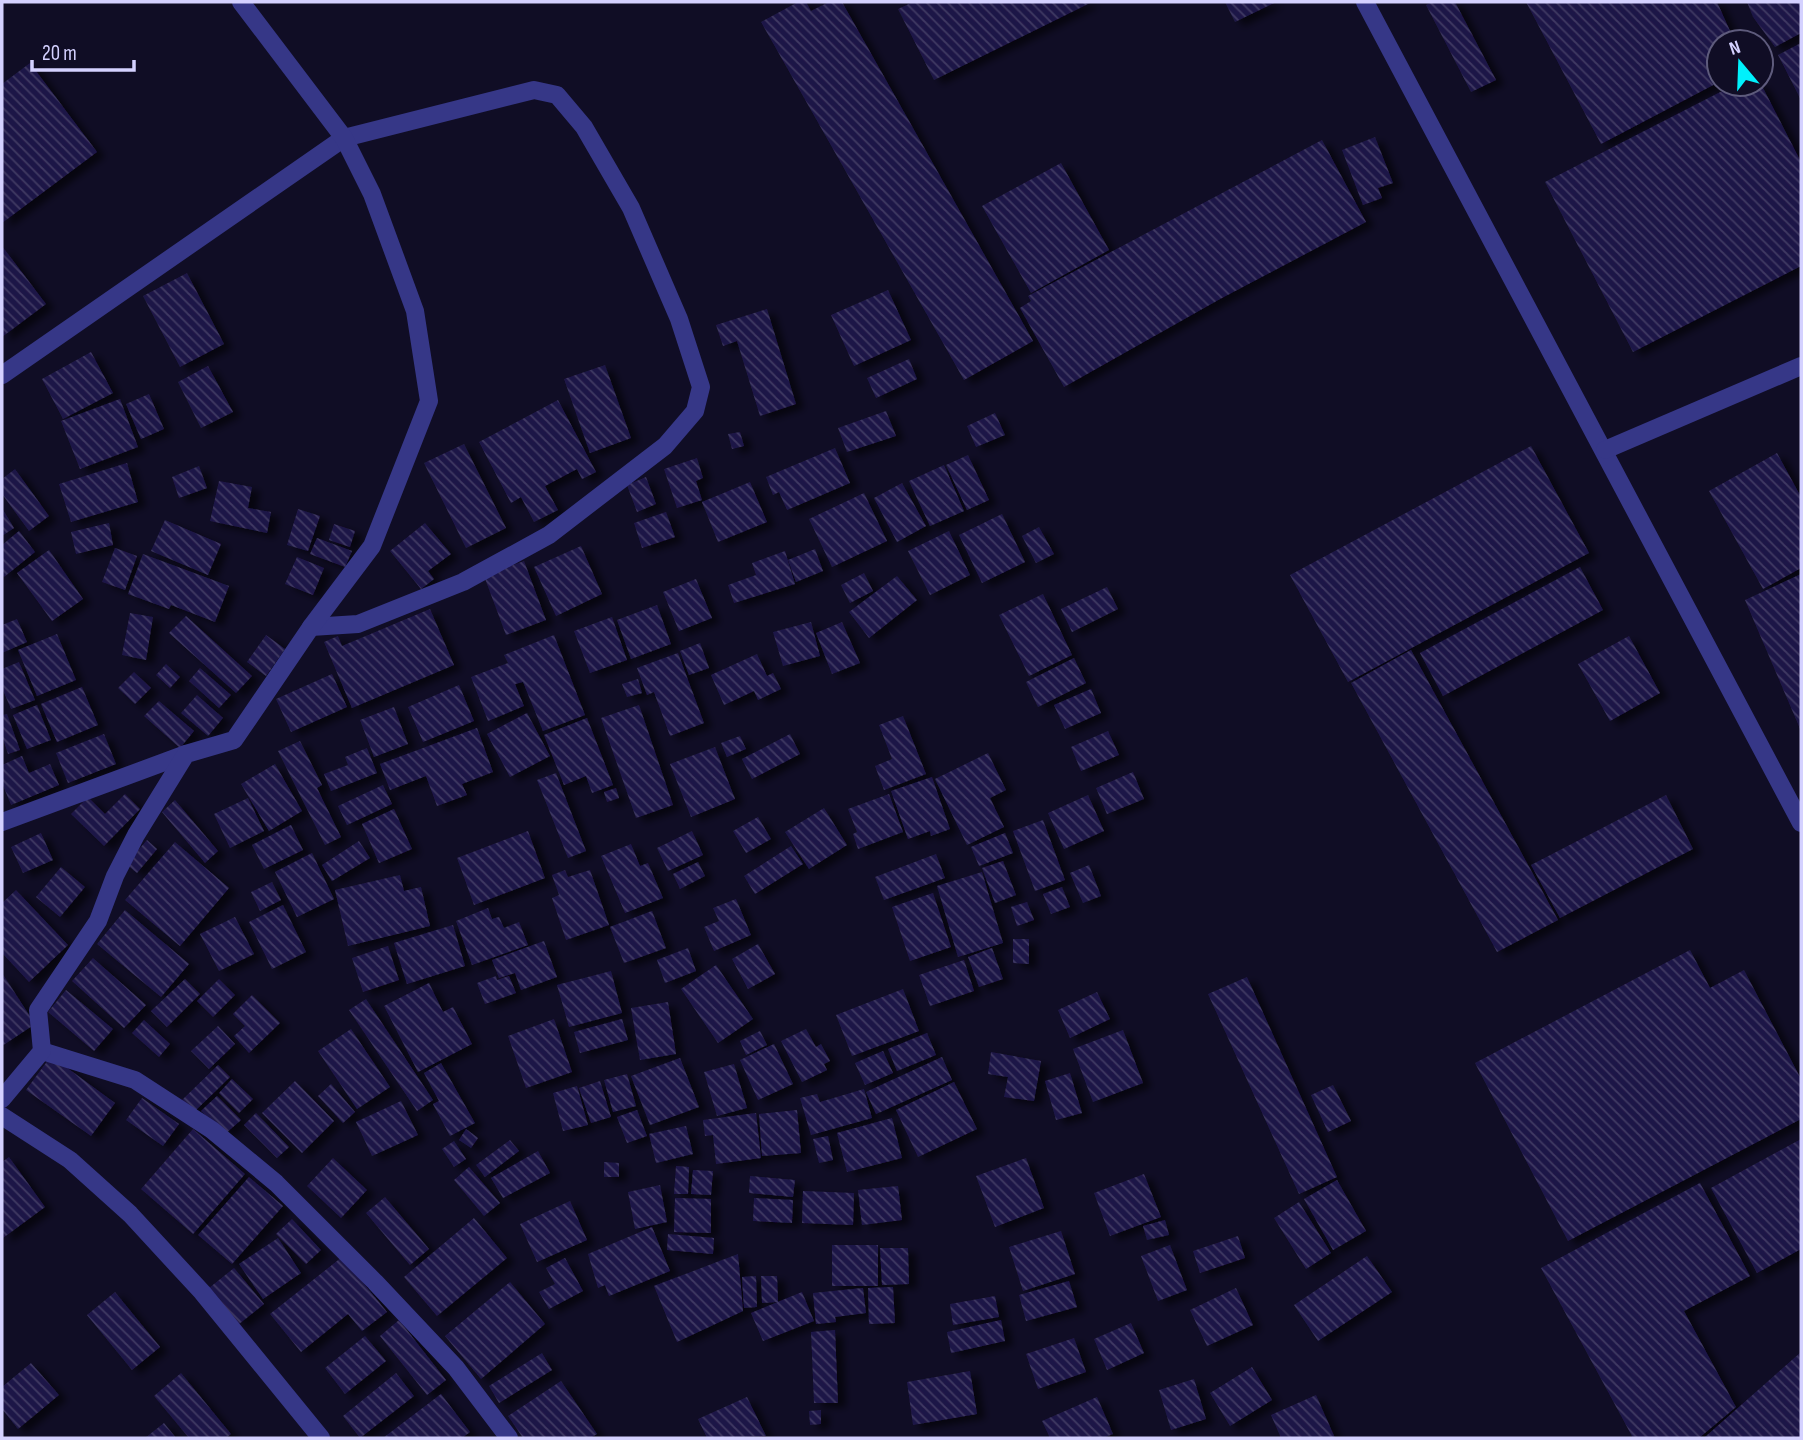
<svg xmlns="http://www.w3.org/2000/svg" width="1803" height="1440" viewBox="0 0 1803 1440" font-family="'Sofia Sans Condensed',sans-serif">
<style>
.building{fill:url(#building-back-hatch);filter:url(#shadow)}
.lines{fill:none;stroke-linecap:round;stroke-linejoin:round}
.minor{stroke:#363787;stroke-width:18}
</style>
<defs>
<pattern id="building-back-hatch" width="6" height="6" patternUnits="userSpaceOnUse" patternTransform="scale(1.75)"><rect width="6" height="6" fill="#1f1847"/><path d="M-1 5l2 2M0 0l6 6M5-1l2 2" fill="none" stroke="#3f3963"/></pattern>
<filter id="shadow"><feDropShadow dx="8" dy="4.5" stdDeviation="3.5" flood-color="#0009"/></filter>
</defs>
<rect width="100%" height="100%" fill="#100d25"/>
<!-- building -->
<g class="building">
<path d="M798,2H806L811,11L829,2H842L1033,341L964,380L761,22Z"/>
<path d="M913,2H1092L934,80L898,9Z"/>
<path d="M1225,2H1276L1235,22Z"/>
<path d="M1432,2H1455L1496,80L1471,92L1426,5Z"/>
<path d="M1526,2H1717L1735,42H1719V82L1601,144Z"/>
<path d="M1747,2H1801V33L1775,47L1753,17Z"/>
<path d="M1801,43V100L1778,55Z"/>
<path d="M30,63L97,152L2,223V84Z"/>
<path d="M1736,84H1761L1801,162V266L1633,352L1545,182Z"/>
<path d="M1375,137L1393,183L1378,188L1382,198L1363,205L1342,150Z"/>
<path d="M1322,140L1366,222L1220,299L1064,387L1020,308L1031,301L1028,296Z"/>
<path d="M1061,163L1109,250L1031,293L982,206Z"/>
<path d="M2,246L46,304L2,337Z"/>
<path d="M187,273L224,344L180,367L143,296Z"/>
<path d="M888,290L911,340L854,366L831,315Z"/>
<path d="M767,309L796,404L760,416L737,341L723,346L716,325Z"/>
<path d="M91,352L113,393L63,419L42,379Z"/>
<path d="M909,359L917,379L876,398L867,378Z"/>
<path d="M605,365L631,438L590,453L564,379Z"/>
<path d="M208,366L233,412L201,428L178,382Z"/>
<path d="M149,394L164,429L141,439L126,404Z"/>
<path d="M120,399L138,447L80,469L61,421Z"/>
<path d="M558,400L596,472L582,479L577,469L545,486L558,510L534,522L521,497L511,503L479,442Z"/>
<path d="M886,411L896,436L847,452L838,428Z"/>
<path d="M995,413L1005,435L976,447L967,426Z"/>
<path d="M740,432L744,446L732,449L728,434Z"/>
<path d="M464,444L506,528L466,548L424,463Z"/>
<path d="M1531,446L1589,553L1348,682L1290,575Z"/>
<path d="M835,448L850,483L787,510L779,492L773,495L766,477Z"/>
<path d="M1777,453L1801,497V568L1763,589L1709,491Z"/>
<path d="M968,455L989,500L967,510L946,465Z"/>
<path d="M697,458L703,478L696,481L702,500L677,508L664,469Z"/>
<path d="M127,463L138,502L71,522L59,484Z"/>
<path d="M944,465L964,511L930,526L909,481Z"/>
<path d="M199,466L207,488L179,498L172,477Z"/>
<path d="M15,469L49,516L29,531L2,494V479Z"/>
<path d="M646,477L656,504L637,512L627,485Z"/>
<path d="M219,481L252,487L248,508L271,512L267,533L210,521Z"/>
<path d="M750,482L767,522L718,542L702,502Z"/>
<path d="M902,483L926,526L897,542L874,498Z"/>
<path d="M864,493L887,541L832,567L809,519Z"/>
<path d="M2,508L14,528L2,536Z"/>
<path d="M298,509L320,516L308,551L287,545Z"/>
<path d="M666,512L675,537L642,548L634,523Z"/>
<path d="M1002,514L1025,562L982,583L959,535Z"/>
<path d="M165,520L221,544L208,575L151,551Z"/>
<path d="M109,523L113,545L76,554L71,532Z"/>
<path d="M425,523L451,554L428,571L434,579L421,589L390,551Z"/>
<path d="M334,524L355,531L350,547L329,540Z"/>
<path d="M1039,527L1054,554L1036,563L1022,536Z"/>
<path d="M19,531L35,552L4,577L2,574V545Z"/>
<path d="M949,531L970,575L930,595L908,551Z"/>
<path d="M317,538L352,551L345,567L310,554Z"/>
<path d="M581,546L602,594L556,616L534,567Z"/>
<path d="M115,548L137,556L125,590L102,582Z"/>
<path d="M815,549L823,571L796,582L788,560Z"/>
<path d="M49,550L83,599L52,621L17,573Z"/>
<path d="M785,551L795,584L734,603L728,585L756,575L752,563Z"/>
<path d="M143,554L229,586L215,622L171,605L169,609L128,594Z"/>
<path d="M297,557L324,568L313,595L285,584Z"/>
<path d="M524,561L546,620L506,635L484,576Z"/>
<path d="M1580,567L1603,610L1443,696L1420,653Z"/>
<path d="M864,573L873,591L850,603L841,585Z"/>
<path d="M1801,574V731L1745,600Z"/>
<path d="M897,576L917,600L869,638L849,612Z"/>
<path d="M696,579L712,618L679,631L663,592Z"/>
<path d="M1107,587L1118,609L1072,632L1061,609Z"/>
<path d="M1043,594L1072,655L1029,676L999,615Z"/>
<path d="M657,605L671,644L631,659L617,620Z"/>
<path d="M430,609L454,665L352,708L324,642L338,636L342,646Z"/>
<path d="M130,613L153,617L146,660L122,655Z"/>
<path d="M186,616L252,676L236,693L169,633Z"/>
<path d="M612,617L627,660L590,673L574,631Z"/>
<path d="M17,619L27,642L2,653V625Z"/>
<path d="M811,622L820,656L783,666L773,632Z"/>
<path d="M842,622L860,663L832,674L816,633Z"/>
<path d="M57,634L76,680L37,696L18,650Z"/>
<path d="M266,635L285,649L266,676L247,662Z"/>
<path d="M554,635L585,715L543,731L523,682L515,684L524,706L488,721L471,677L508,663L504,655Z"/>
<path d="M1629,636L1660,693L1610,721L1578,664Z"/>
<path d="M700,643L709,668L689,675L680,651Z"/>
<path d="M1411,650L1558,920L1497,952L1351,683Z"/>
<path d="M678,653L704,723L670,736L654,692L647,695L637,668Z"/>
<path d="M757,654L767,676L773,673L781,689L758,700L754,691L724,705L711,675Z"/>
<path d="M1074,658L1086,683L1038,707L1026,682Z"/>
<path d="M19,662L35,700L11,709L2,688V669Z"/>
<path d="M166,664L180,677L170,688L156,675Z"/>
<path d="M200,668L231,695L219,708L189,681Z"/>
<path d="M134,672L151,688L135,704L118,688Z"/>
<path d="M332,674L347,707L291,732L276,699Z"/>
<path d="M638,679L642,693L627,697L622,684Z"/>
<path d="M459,685L474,721L423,742L408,707Z"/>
<path d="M82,687L98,725L57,742L41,704Z"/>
<path d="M1091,689L1101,713L1065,729L1054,705Z"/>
<path d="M197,695L223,718L208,736L181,713Z"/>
<path d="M159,701L194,731L180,748L144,716Z"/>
<path d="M37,705L51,740L27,749L13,715Z"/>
<path d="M639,705L673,805L636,818L601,718Z"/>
<path d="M394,707L408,744L374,757L360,720Z"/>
<path d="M527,713L550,756L510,777L487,734Z"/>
<path d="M7,714L20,750L8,754L2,736V715Z"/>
<path d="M903,716L926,774L884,790L875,766L892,759L879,725Z"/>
<path d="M587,718L613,785L592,793L586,776L564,785L544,735Z"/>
<path d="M477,728L493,772L462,784L467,795L437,806L426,776L390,790L380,764Z"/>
<path d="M1108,731L1119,755L1081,771L1071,747Z"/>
<path d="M104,734L116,764L68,783L56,753Z"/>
<path d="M790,734L800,754L752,779L742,759Z"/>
<path d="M740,736L746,749L727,757L721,743Z"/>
<path d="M300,741L322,785L317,788L341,837L325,845L278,751Z"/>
<path d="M715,747L735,799L691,817L670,764Z"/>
<path d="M367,748L377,773L331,791L324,774L348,765L345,757Z"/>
<path d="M988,753L1006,790L990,798L1004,827L967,845L935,779Z"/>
<path d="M22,756L29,773L50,764L59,785L11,805L2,783V765Z"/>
<path d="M275,764L302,811L269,831L241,784Z"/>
<path d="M1133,772L1144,799L1107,814L1096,788Z"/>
<path d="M556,773L586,851L568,858L537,780Z"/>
<path d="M932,777L950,829L931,836L930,831L908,839L891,791Z"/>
<path d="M383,785L392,804L347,825L338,806Z"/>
<path d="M616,788L619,798L607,802L604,792Z"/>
<path d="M125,794L140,809L104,846L71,814L88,797L105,814Z"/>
<path d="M889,794L903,832L858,849L853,834L857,832L848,809Z"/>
<path d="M1088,795L1104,831L1064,849L1048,813Z"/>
<path d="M1666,795L1693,849L1560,918L1531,865Z"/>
<path d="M248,798L264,831L230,848L214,814Z"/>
<path d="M175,800L218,851L205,863L162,812Z"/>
<path d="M824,808L847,845L809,869L785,832Z"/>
<path d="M394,809L412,849L379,863L362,824Z"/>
<path d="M758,817L771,839L746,853L733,831Z"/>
<path d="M1043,820L1065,880L1035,891L1013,831Z"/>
<path d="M291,825L303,850L264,869L252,845Z"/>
<path d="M528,831L545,878L474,905L457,858Z"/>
<path d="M692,831L703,855L668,871L657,848Z"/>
<path d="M41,833L53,860L23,873L11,847Z"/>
<path d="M1005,833L1013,853L979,866L971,847Z"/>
<path d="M147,840L157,849L137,873L126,864Z"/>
<path d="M359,841L370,858L332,881L322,865Z"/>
<path d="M175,842L229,888L180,946L125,900Z"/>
<path d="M631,844L640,866L648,863L663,898L625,913L601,856Z"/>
<path d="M791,846L803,864L755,894L744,876Z"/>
<path d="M312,853L334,899L297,917L275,872Z"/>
<path d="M936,854L945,878L884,900L875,877Z"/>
<path d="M1003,861L1016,895L995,903L982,868Z"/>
<path d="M698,862L705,876L680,889L673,874Z"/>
<path d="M1089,865L1101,896L1083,903L1070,873Z"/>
<path d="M61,867L85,887L60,917L36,897Z"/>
<path d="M565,870L568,877L590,870L609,925L566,940L552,898L559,895L552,875Z"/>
<path d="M982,872L1003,943L958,957L937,886Z"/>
<path d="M400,875L404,891L421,887L430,926L348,946L335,890Z"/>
<path d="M272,882L281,900L260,911L251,892Z"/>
<path d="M1062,887L1070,907L1051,914L1043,894Z"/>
<path d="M16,890L68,945L29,982L2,953V903Z"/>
<path d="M933,893L951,947L910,961L892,907Z"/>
<path d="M736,899L751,935L714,951L704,927L719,921L713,908Z"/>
<path d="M1027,902L1034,920L1017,926L1011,907Z"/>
<path d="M283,905L306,952L272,969L249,922Z"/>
<path d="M488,908L492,919L499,917L504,928L519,922L528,945L472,965L456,921Z"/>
<path d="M125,910L189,964L161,997L97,944Z"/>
<path d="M652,911L666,948L624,963L610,927Z"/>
<path d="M235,917L254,954L219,971L200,934Z"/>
<path d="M453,925L465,966L407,984L394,943Z"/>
<path d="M1013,939H1029V964L1013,963Z"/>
<path d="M544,941L557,977L521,990L515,973L499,978L492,960Z"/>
<path d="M758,944L775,974L748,989L732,959Z"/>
<path d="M388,946L399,980L363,992L352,958Z"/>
<path d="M688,948L696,971L665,983L657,960Z"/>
<path d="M992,948L1003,979L979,987L968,957Z"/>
<path d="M1690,950L1710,988L1744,970L1801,1079V1119L1568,1241L1475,1063Z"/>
<path d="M93,958L146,1005L124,1028L72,981Z"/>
<path d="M964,960L974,991L930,1006L919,975Z"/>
<path d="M716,965L753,1019L718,1043L681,989Z"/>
<path d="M611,971L622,1013L569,1027L557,985Z"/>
<path d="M2,973L35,1024L2,1046Z"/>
<path d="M496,976L497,980L509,976L516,993L485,1004L477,983Z"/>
<path d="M1247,977L1337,1177L1299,1194L1208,994Z"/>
<path d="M185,979L200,994L167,1027L151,1011Z"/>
<path d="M219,979L235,995L213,1017L197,1001Z"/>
<path d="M429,983L443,1012L453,1007L472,1044L418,1072L384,1006Z"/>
<path d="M903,989L919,1031L852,1056L836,1015Z"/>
<path d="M66,990L113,1029L94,1051L48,1012Z"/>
<path d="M1097,992L1110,1019L1070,1038L1058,1010Z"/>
<path d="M252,995L280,1023L249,1053L234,1036L245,1026L233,1014Z"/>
<path d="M366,999L433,1100L417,1111L349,1010Z"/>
<path d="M668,1002L676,1054L640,1060L631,1008Z"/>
<path d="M554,1019L572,1072L526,1088L508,1036Z"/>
<path d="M622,1019L628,1040L580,1053L574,1032Z"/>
<path d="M144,1020L170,1044L159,1057L132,1033Z"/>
<path d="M218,1026L235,1044L209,1069L191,1051Z"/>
<path d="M351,1029L390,1087L357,1109L318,1051Z"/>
<path d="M806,1029L816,1047L821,1044L830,1061L824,1064L827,1070L802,1082L781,1041Z"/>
<path d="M1123,1030L1143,1083L1093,1102L1073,1049Z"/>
<path d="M760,1031L767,1045L746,1055L740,1041Z"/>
<path d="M927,1033L936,1055L897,1071L888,1049Z"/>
<path d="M774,1044L793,1084L758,1100L740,1060Z"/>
<path d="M883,1051L893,1073L865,1085L855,1063Z"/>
<path d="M991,1052L1041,1061L1034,1101L1004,1097L1008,1077L988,1074Z"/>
<path d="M51,1056L115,1103L91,1136L26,1090Z"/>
<path d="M942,1057L952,1080L876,1114L866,1092Z"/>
<path d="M680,1058L699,1107L650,1125L631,1076Z"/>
<path d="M441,1063L475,1123L450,1136L433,1104L439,1101L424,1073Z"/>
<path d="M734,1064L747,1108L717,1116L704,1072Z"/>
<path d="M218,1065L230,1077L193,1113L181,1101Z"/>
<path d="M1070,1073L1082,1113L1056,1120L1045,1081Z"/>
<path d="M627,1074L636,1106L613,1112L604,1080Z"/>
<path d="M232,1079L253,1099L239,1113L219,1093Z"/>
<path d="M295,1081L334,1121L302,1153L262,1113Z"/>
<path d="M600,1081L611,1117L591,1123L579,1088Z"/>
<path d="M954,1082L977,1129L918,1157L896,1110Z"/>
<path d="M331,1084L355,1112L343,1123L318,1096Z"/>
<path d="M1333,1085L1351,1121L1328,1132L1311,1095Z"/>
<path d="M577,1086L588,1125L563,1131L553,1093Z"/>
<path d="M864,1089L872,1118L811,1135L800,1098L817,1094L820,1102Z"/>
<path d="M217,1096L241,1120L225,1134L201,1111Z"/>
<path d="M142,1098L179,1124L163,1146L126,1120Z"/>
<path d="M401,1101L418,1135L372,1156L356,1122Z"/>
<path d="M637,1110L647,1136L627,1143L617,1117Z"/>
<path d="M797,1110L801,1153L762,1156L759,1114Z"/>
<path d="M256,1113L289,1147L277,1158L244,1125Z"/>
<path d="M756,1113L761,1158L716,1164L713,1135L705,1136L703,1120Z"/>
<path d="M892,1118L902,1158L847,1172L837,1133Z"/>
<path d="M686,1126L693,1154L656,1163L649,1134Z"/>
<path d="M193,1129L245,1174L193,1234L141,1189Z"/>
<path d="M466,1129L478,1138L471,1148L459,1140Z"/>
<path d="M828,1136L833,1160L819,1163L813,1139Z"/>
<path d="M1801,1139V1249L1757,1273L1711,1188Z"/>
<path d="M510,1140L519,1151L485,1177L476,1165Z"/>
<path d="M454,1141L466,1159L454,1167L442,1149Z"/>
<path d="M538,1151L550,1173L503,1198L491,1178Z"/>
<path d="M9,1157L45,1207L3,1238L2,1162Z"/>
<path d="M333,1158L367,1190L341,1218L307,1186Z"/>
<path d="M1026,1158L1044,1208L995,1227L976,1176Z"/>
<path d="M604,1162L619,1163V1177H604Z"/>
<path d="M676,1166L689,1167L688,1194H674Z"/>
<path d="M469,1167L500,1203L484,1216L454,1180Z"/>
<path d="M693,1170L713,1171L711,1195L691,1194Z"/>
<path d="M1144,1174L1161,1217L1110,1236L1094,1193Z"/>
<path d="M750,1176L795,1180L793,1197L749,1193Z"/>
<path d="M249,1177L283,1206L232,1264L198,1235Z"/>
<path d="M1337,1180L1366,1231L1333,1250L1304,1199Z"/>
<path d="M1700,1183L1750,1276L1684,1311L1736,1407L1699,1438H1633L1541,1268Z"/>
<path d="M660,1185L667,1222L635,1229L628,1192Z"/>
<path d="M898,1186L902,1220L862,1225L858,1190Z"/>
<path d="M803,1191L854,1193L853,1225L802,1223Z"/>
<path d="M385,1197L429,1249L410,1265L366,1213Z"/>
<path d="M675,1198L711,1199V1233L674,1232Z"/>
<path d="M754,1198L793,1200L792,1223L753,1221Z"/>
<path d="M570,1201L587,1240L537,1262L520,1224Z"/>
<path d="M1299,1202L1331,1253L1306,1269L1274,1218Z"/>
<path d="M474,1218L507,1258L437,1316L404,1277Z"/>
<path d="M292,1219L321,1250L306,1264L276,1234Z"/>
<path d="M1165,1220L1169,1235L1147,1240L1143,1226Z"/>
<path d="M652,1227L670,1271L609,1296L605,1285L598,1288L588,1254Z"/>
<path d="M1061,1231L1075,1274L1023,1291L1009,1247Z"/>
<path d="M668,1234L714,1238L713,1254L667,1250Z"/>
<path d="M1238,1236L1245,1258L1200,1273L1193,1251Z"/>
<path d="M278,1238L301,1273L263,1299L239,1264Z"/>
<rect x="832" y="1245" width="46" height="41"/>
<path d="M1170,1245L1187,1290L1158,1301L1141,1256Z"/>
<path d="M880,1248H908L909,1284L882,1285Z"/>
<path d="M738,1254L743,1311L677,1342L654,1286Z"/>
<path d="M1367,1256L1392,1292L1318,1341L1294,1305Z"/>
<path d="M342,1257L387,1312L362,1331L348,1314L301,1352L270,1314Z"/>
<path d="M565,1258L583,1291L549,1309L539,1292L555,1284L546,1268Z"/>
<path d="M234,1268L264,1304L239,1324L209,1288Z"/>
<path d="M756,1276L757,1307L744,1308L742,1277Z"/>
<path d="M761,1276H777L778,1302L762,1303Z"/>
<path d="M1069,1281L1077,1307L1026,1321L1019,1295Z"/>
<path d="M510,1282L545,1324L481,1379L445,1336Z"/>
<path d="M893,1287L895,1323L869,1324L868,1288Z"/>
<path d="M863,1288L866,1313L835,1317L836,1322L816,1324L813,1293Z"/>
<path d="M1236,1288L1253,1325L1207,1346L1190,1310Z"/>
<path d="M115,1292L160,1347L132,1370L87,1315Z"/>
<path d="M802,1292L814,1321L763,1341L751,1313Z"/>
<path d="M995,1296L999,1317L953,1325L950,1304Z"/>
<path d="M399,1320L446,1380L427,1395L380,1336Z"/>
<path d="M1001,1320L1005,1341L951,1353L947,1332Z"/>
<path d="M1131,1323L1144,1353L1107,1370L1094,1339Z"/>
<path d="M835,1330L838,1403H814L811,1332Z"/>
<path d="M365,1336L386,1361L345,1394L325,1368Z"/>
<path d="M1074,1338L1086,1372L1038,1389L1026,1354Z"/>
<path d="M1801,1352V1438H1704Z"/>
<path d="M542,1353L552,1370L499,1403L489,1386Z"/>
<path d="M31,1363L59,1395L18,1429L2,1409V1387Z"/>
<path d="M1252,1367L1272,1400L1230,1426L1210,1393Z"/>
<path d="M970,1371L977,1414L913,1425L907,1382Z"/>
<path d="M181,1373L231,1434L226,1438H189L154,1396Z"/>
<path d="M396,1373L414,1396L360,1438L343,1416Z"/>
<path d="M1194,1379L1206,1419L1171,1430L1159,1390Z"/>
<path d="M561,1381L597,1434L590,1438H523L508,1416Z"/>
<path d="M441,1394L470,1432L462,1438H383Z"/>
<path d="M1316,1395L1335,1438H1281L1271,1415Z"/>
<path d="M747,1397L766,1436L707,1438L698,1419Z"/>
<path d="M1097,1397L1113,1434L1103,1438H1050L1042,1421Z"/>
<path d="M821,1410V1424L810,1425L809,1411Z"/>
<path d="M164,1423L176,1438H145Z"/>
</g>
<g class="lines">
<!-- minor -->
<g class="minor">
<path d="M1365,2L1801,823"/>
<path d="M2,375L344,138L534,90L557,95L584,127L631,208L679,319L701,387L695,411L665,446L549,535L463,582L358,624L311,627"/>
<path d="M1605,450L1801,366"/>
<path d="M2,822L186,754"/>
<path d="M42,1051L135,1080L212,1130L276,1183L375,1282L456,1368L509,1438"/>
<path d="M2,1099L42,1051L38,1010L98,921L115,876L136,835L186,754L234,740L311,627L372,546L429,401L415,311L372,194L344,138L241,2"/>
<path d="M2,1116L70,1160L130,1214L202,1292L321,1438"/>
</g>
</g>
<!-- border -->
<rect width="1803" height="1440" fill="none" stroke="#d4d1ff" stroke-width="7"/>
<!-- north arrow -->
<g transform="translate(1740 63) rotate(341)"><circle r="33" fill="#100d25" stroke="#5e5b7c" stroke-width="2"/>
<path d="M0-5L12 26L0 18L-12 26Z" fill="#00f1fc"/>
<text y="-10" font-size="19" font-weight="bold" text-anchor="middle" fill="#d4d1ff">N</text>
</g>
<!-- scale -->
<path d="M32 60v10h102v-10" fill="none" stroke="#d4d1ff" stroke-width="3.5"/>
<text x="42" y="60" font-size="21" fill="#d4d1ff" stroke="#100d25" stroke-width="5" paint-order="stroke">20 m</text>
</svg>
